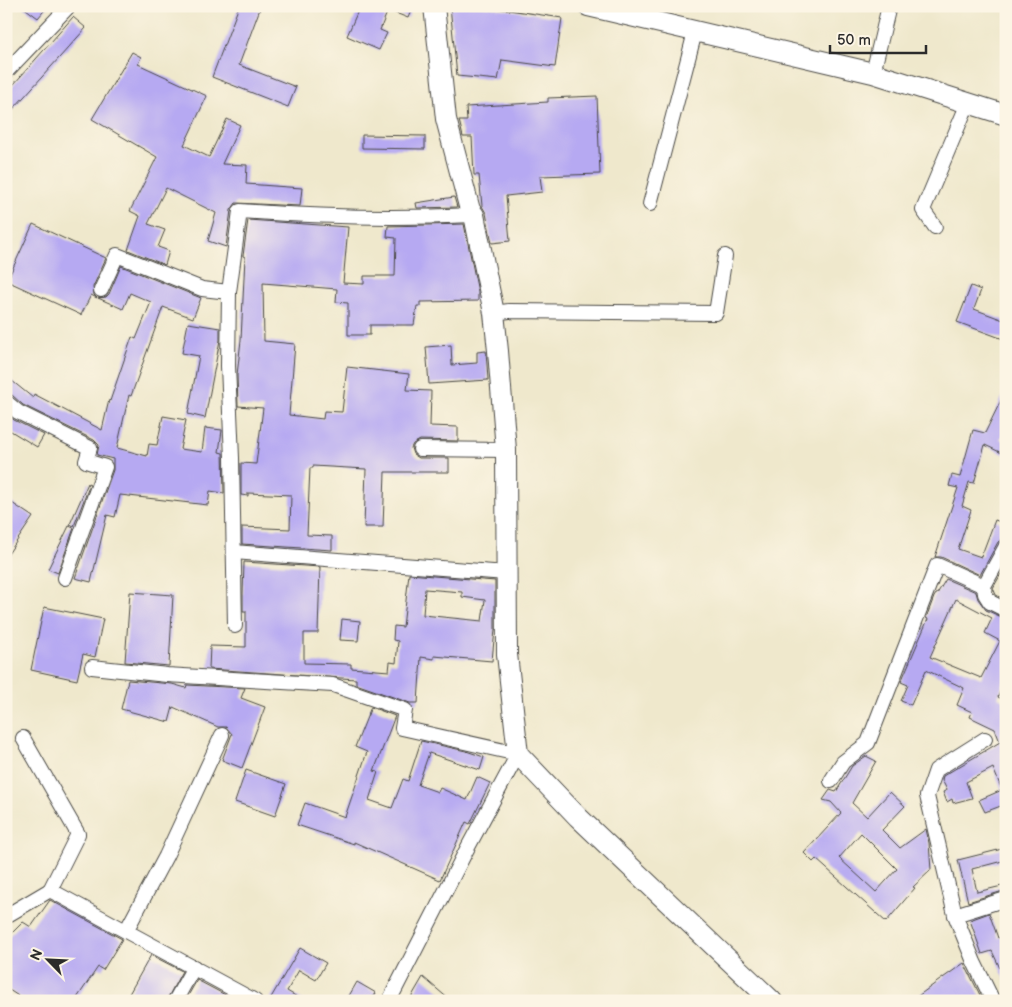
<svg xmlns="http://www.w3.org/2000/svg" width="1012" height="1007" viewBox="0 0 1012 1007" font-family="'Balsamiq Sans',sans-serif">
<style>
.building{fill:#b6a9f2;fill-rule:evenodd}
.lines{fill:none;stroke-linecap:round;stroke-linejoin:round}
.street-casing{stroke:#484743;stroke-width:16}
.secondary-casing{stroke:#484743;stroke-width:22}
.street{stroke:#fff;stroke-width:14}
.secondary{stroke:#fff;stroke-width:20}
</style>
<rect width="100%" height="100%" fill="#fcf5e5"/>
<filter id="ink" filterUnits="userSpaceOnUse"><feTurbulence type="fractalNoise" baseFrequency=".02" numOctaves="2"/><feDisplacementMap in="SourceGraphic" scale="10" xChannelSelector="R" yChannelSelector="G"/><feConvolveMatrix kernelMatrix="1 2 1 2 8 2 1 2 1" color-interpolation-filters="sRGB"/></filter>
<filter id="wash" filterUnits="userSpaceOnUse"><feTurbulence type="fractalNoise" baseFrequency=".0096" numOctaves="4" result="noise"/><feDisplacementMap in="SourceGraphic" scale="20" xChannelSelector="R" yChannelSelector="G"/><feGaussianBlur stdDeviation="1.12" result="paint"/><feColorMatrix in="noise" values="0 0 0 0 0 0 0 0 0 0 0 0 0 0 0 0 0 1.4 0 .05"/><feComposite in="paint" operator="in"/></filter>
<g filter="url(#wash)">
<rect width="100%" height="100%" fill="#efe8cc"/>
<g id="blocks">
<!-- building -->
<g class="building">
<path d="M22,6H48L38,18Z"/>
<path d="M239,6H261L239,65L296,87L288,107L212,77Z"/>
<path d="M360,6H413L408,18L388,10L380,30L387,33L379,50L347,36Z"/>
<path d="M450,6H482L562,18L555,67L502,60L498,80L457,76Z"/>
<path d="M73,17L86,28L6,117V93Z"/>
<path d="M132,52L141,57L138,64L207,96L184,145L209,157L227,119L240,125L222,164L247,165L246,184L302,188L300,206L236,203L231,210L226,247L208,241L216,213L166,188L148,224L165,230L158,247L169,251L165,265L128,250L140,216L130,211L157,157L92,119Z"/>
<path d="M597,96L600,174L540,176L542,192L506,196L510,241L492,243L486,213L482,206L479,175H474L472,137H463L460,124L459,121H467L466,107L548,102V98Z"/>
<path d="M362,135L425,136V149L362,148Z"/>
<path d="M454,197L457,207L417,208L416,203Z"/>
<path d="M248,220L348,227L343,283L364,284V276H395L396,238L387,237L388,226L464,224L478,292V301L420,302V306H417L414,325H370V335H348V303L336,302L337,289L263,283L264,341L295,344L289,415L323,419L324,411L342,412L347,367L409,374L407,390L431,391L430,426L458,427V441L420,440L413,444L411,448L413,454L419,458H449V472H385L383,527H364L366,469L313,466V468H310L307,535L332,536V550L242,544V527L290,529L291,495L248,493V496L241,495V463L256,464L263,408L238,406L237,375L241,340L245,257L243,256Z"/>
<path d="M33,224L106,258L93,287L94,295L97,298L91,295L81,315L7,281Z"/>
<path d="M121,266L201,298L193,318L163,307L131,396L129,395L117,448L147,456L149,444L157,445L163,416L186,420L180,449L202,452L205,428L222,430L219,452L223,453L224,493L210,491L208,505L120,495L115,517L107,515L91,582L75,578L113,470V459L97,455L99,445L94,440L23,405L12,395L6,393V376L33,398L34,394L102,430L109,400L110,401L132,337L136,339L151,302L130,293L123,309L98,298L106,297L109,294Z"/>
<path d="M971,286L981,290L974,309L1006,321V340L957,322Z"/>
<path d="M188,323L220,328V340L205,418L188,414L199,356L182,353Z"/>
<path d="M451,345L452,365L477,363V352L486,351L488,380L429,384L426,347Z"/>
<path d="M1006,390V428L1000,439L1006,441V455L985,445L974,483L969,482L962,506L971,510L958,549L981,557L995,520L1006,524V537L998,542L980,575L941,557H935L958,488L949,486L952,475L960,477L973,430L985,433Z"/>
<path d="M6,414L14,420L44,435L37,447L6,428Z"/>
<path d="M88,483L90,484L74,526L70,524Z"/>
<path d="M6,499L33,517L6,557Z"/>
<path d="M69,526L74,528L58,573L48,569Z"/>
<path d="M244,562L320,567L318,633H304V663L351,664V668L389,671L390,662L396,663L398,641L393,640L394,626L403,627L409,574L495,581V629L492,661L434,656V659L421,657L418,703H410L356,684V679L209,669L210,646L246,647V611H243V594ZM425,589L462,592V597L485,600L482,621L423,615Z"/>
<path d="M1006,565V600L996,595L993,588Z"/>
<path d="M946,579L976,592L978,599L986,610L1006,619V677L998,697L1006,701V804L985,812L979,800L1002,790L993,768L966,782L972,798L953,803L952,799L947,802L943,792L947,790L942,780L943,776L1000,742L995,729L970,717L972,712L957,705L964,688L926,670L911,705L901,701L908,685L901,682L928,619L926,618L934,597L936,594H937ZM956,599L992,618L985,633L1000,641L981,678L930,657Z"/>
<path d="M130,592L173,595L169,666L125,662Z"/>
<path d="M44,607L103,619L95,657L83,654L77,680L31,670Z"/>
<path d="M342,619L360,621L358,641L340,640Z"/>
<path d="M128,680L172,684L186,688L187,685L245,688L241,698L265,707L242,768L222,760L232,734L226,727H218L173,707L169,722L121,709Z"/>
<path d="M371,707L395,716L374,771L378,772L369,800L392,808L403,779L408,781L421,741L466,751L484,757L480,770L429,753L418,785L438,792L440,788L467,800L477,777L490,783L470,824L466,822L440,880L354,842V844L297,825L305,803L345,817L367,752L355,747Z"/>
<path d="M866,756L876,761L852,803L867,817L890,792L905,806L882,830L900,848L926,829L929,843L931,870L913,887L915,888L886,922L816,859L813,862L804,853L841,813L831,802L823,800L830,790L836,792L852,766ZM861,833L897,869L876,892L839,858Z"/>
<path d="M246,770L286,784L275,816L235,802Z"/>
<path d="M1006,848V860L972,869L977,892L1006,885V890L968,902L958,860Z"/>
<path d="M50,900L122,939L103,970L98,967L75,1001H26L6,988V939L23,922L31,927Z"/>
<path d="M989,913L998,938L1006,935V981L992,951L982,954L970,920Z"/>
<path d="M300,948L326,963L316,980L299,970L287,991L304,1001H269Z"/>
<path d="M151,955L182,971L166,1001H125Z"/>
<path d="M964,963L983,1001H911L940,980Z"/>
<path d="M423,977L451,1001H409Z"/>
<path d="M197,980L231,998L230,1001H185Z"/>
<path d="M357,982L376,993L371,1001H346Z"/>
</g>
</g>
</g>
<g filter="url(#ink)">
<use href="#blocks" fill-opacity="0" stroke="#484743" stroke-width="1"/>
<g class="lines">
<defs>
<g id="street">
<path d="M6,72L69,6"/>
<path d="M873,73L889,6"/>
<path d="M650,204L695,32"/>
<path d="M935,227L923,210L968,103"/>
<path d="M101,290L117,255L202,289L229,292"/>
<path d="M494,313L509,311L716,313L725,256"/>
<path d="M6,402L18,412L90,448L86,461L105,467L65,578"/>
<path d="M420,449L506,450"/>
<path d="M1006,546L984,586L985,594L990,602L1006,610"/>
<path d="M234,552L506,573"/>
<path d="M235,626L232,458L228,366L229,292L240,211C318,217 396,219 474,215"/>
<path d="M92,667L167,675L333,685L405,710L402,728L518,754L467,849L389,1001"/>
<path d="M23,738L78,834L50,890"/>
<path d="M985,739L936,770L927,796L955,915L974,962L993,1001"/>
<path d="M831,781L843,762L868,743L937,565L984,586"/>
<path d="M955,915L1006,899"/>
<path d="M6,916L50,890L255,1001"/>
<path d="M126,931L166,856L222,735"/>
<path d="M175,1001L194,967"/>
</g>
<g id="secondary">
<path d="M434,6L446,119L470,210L474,215L494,313L498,351L506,450L507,654L518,754L578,817L772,1001"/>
<path d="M588,6L873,73L1006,115"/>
</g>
</defs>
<!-- street casing -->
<use href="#street" class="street-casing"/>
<!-- secondary casing -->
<use href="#secondary" class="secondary-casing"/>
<!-- street -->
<use href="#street" class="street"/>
<!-- secondary -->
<use href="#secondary" class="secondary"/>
</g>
</g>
<!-- margin -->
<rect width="1012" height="1007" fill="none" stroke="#fcf5e5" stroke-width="25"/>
<!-- north arrow -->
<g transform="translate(48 960) rotate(294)" stroke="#fcf5e5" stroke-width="4" paint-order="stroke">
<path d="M0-4L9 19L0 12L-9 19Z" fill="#2b2b2b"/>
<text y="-8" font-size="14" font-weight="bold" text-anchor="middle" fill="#2b2b2b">N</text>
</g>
<!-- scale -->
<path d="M830 45v8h96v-8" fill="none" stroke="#2b2b2b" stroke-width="2.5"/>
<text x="837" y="45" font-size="15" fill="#2b2b2b" stroke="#fcf5e5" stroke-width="4" paint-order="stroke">50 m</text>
</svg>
